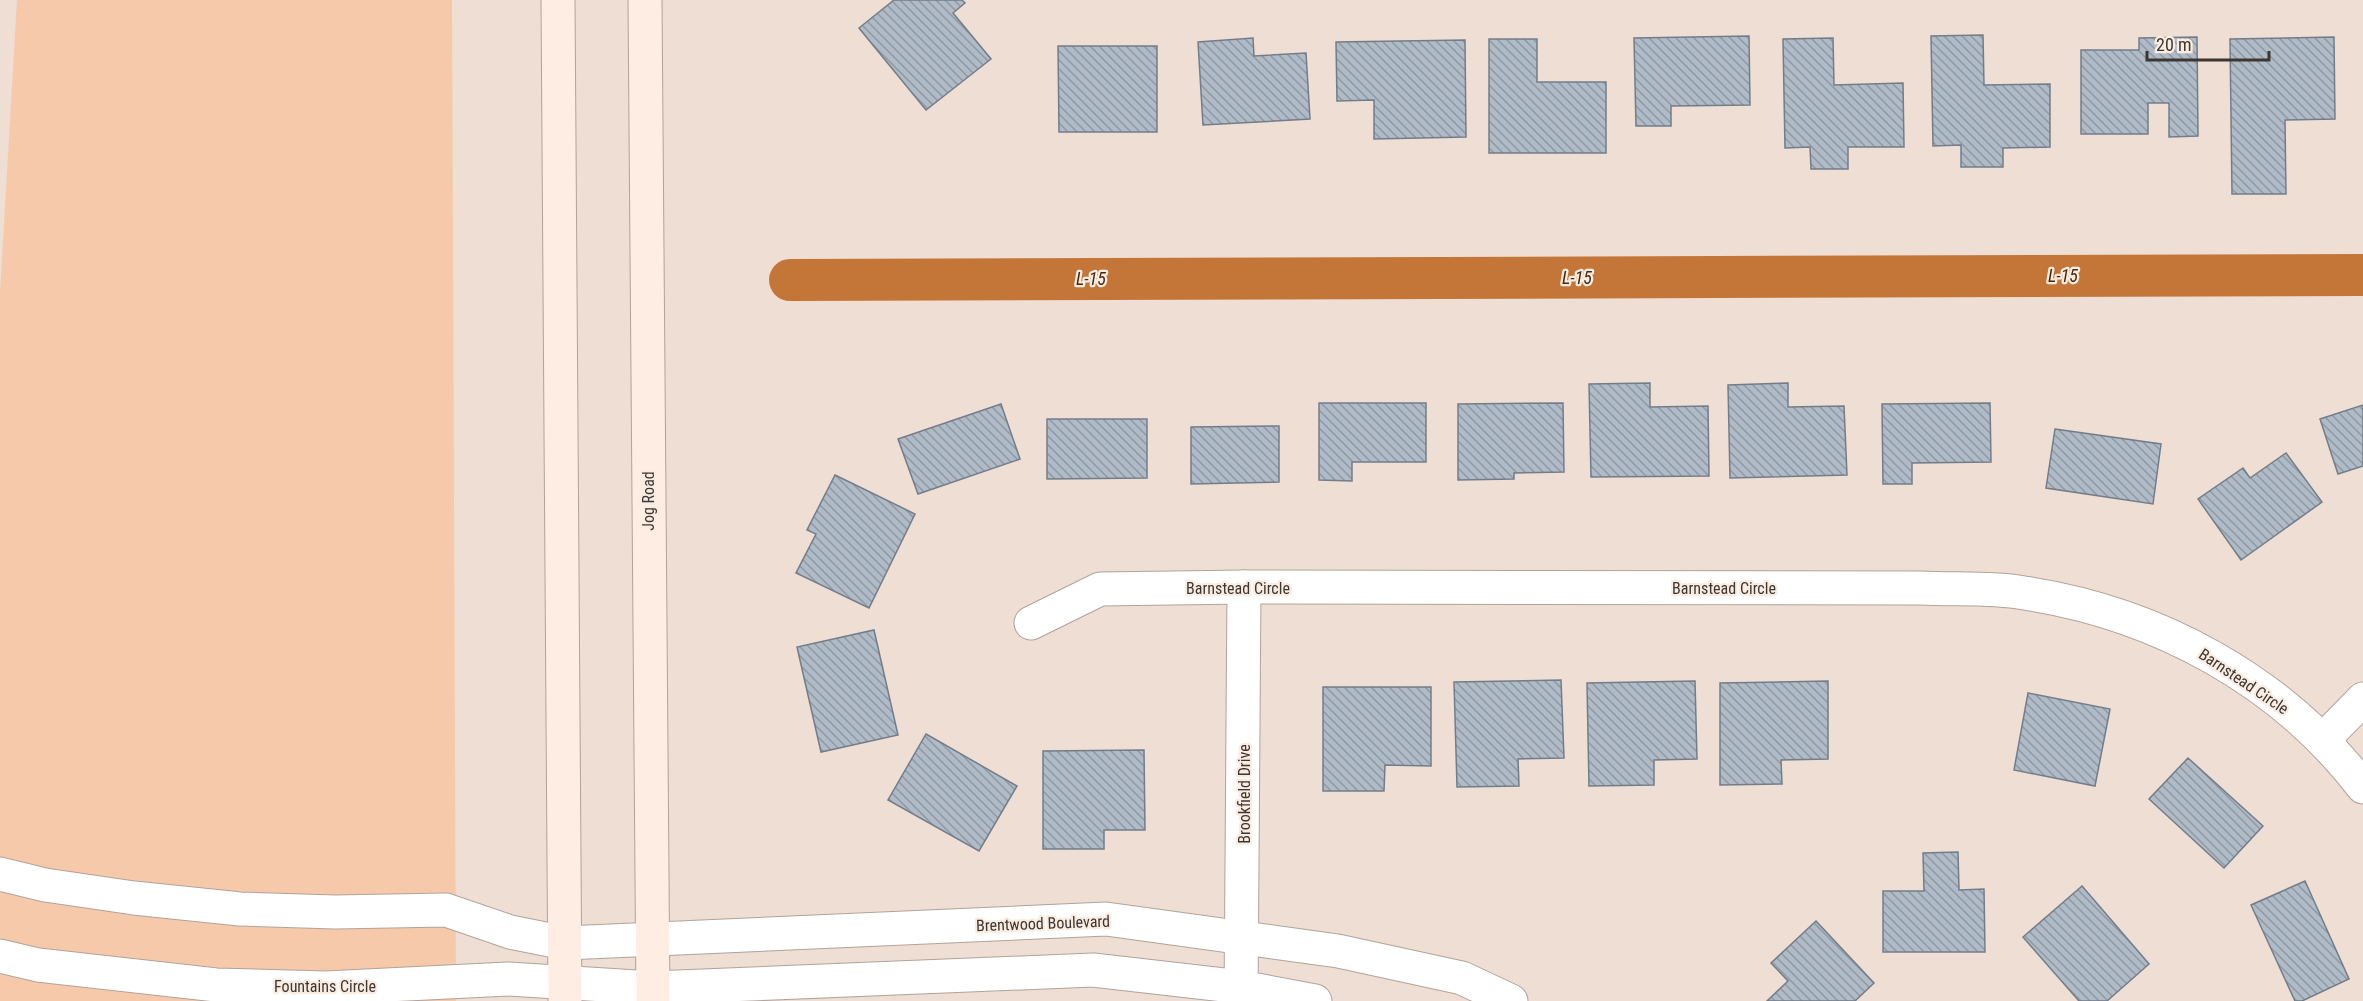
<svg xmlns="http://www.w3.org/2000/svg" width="2363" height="1001" viewBox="0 0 2363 1001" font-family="'Roboto Condensed',sans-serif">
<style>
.grass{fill:#f6c9aa}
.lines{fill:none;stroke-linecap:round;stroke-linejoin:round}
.canal{stroke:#c47639;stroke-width:42}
.building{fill:url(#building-back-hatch);stroke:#737d89;stroke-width:1.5}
.street-casing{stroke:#b2a39a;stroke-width:35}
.secondary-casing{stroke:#b2a39a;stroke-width:35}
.street{stroke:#fff;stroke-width:33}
.secondary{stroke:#feede2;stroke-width:33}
.labels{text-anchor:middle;stroke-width:4.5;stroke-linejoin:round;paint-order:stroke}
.street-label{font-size:16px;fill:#3d3733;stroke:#fbece1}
.water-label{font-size:18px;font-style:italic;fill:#46260c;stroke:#fbece1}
</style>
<defs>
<pattern id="building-back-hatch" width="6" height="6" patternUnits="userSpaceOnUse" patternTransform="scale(1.5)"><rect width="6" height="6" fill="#b0bbc8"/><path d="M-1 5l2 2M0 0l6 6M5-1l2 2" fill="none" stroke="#9099a3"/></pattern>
</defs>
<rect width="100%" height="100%" fill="#eeded4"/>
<!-- grass -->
<path class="grass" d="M17,0H452L456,1001H0V293Z"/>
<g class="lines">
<!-- canal -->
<path class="canal" d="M790,280L2363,275"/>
</g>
<!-- building -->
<g class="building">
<path d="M894,0H962L965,3L953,13L991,59L926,110L859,28Z"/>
<path d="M1983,35L1984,85L2050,84V147L2003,148V167H1961V145L1933,146L1931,36Z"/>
<path d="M1749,36L1750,105L1671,106V126H1636L1634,38Z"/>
<path d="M2197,37L2198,136L2169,137V103H2148V134H2081V50H2139V38Z"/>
<path d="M2334,37L2335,119L2285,120L2286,194H2232L2230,39Z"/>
<path d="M1253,38L1254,56L1306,53L1310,119L1203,125L1198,42Z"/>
<path d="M1833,38L1834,85L1903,83L1904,147H1848V169H1811L1810,147L1785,148L1783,39Z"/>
<path d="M1489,39H1537V82H1606V153H1489Z"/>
<path d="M1465,40L1466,137L1374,139V100L1337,101L1336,42Z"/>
<path d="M1058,46H1157V132H1059Z"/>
<path d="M1650,383V407L1708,406L1709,476L1591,477L1589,384Z"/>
<path d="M1788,383V407L1844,406L1847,475L1730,478L1728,385Z"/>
<path d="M1319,403H1426V462H1352V481L1319,480Z"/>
<path d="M1563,403L1564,472L1514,473V479L1458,480V404Z"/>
<path d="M1990,403L1991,462L1912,463V484H1883L1882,404Z"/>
<path d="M1001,404L1020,459L918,494L898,439Z"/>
<path d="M2363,405V466L2338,474L2320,419Z"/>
<path d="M1047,419H1147V478L1047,479Z"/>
<path d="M1279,426V482L1191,484V427Z"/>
<path d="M2055,429L2161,444L2153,504L2046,488Z"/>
<path d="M2286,453L2322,502L2241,560L2198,499L2243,468L2250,478Z"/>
<path d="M835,475L915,514L869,608L796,573L816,534L807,530Z"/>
<path d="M874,630L898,735L821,752L797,647Z"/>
<path d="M1561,680L1564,758L1518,759L1519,786L1457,787L1454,682Z"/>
<path d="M1695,681L1697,759L1654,760V785L1589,786L1587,683Z"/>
<path d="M1828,681V759L1781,760L1782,784L1720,785V683Z"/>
<path d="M1323,687H1431V766L1385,765L1384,791H1323Z"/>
<path d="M2028,693L2110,709L2095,786L2014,770Z"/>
<path d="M926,734L1017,786L979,851L888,800Z"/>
<path d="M1144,750L1145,830H1104V849H1043V751Z"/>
<path d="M2188,758L2263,826L2224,868L2149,799Z"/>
<path d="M1958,852L1959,890L1984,889L1985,952H1883V891H1924L1923,853Z"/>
<path d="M2305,881L2349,979L2302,1001H2295L2251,905Z"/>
<path d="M2082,886L2149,964L2107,1001H2079L2023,937Z"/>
<path d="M1816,921L1874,983L1855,1001H1767L1788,981L1771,963Z"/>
</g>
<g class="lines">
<defs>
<g id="street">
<path d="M1031,623L1100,589L1244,587L1920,588C1954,590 1991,587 2024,593C2157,613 2281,680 2363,787"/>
<path d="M2323,740L2363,699"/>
<path d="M0,874L45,885L134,898L240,909L335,912L446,910L510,932L565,943L1106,919L1338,951L1462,978L1511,1001"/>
<path d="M0,956L38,965L216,985L326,988L508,979L653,988L1093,970L1241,987L1315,1001"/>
<path d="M1241,1001L1244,587"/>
</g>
<g id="secondary">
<path d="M558,0L565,1001"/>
<path d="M645,0L653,1001"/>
</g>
</defs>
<!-- street casing -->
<use href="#street" class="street-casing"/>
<!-- secondary casing -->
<use href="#secondary" class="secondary-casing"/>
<!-- street -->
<use href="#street" class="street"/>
<!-- secondary -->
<use href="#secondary" class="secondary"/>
</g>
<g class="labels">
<!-- street labels -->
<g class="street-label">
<text transform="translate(648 501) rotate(-90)" y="6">Jog Road</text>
<text x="1238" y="594">Barnstead Circle</text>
<text x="1724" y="594">Barnstead Circle</text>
<text transform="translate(2244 681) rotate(34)" y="6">Barnstead Circle</text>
<text transform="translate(1244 794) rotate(-90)" y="6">Brookfield Drive</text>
<text transform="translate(1043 923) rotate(-2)" y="6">Brentwood Boulevard</text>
<text x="325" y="992">Fountains Circle</text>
</g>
<!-- water labels -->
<g class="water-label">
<text x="2063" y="282">L-15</text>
<text x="1577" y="284">L-15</text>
<text x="1091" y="285">L-15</text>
</g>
</g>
<!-- scale -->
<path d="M2147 51v9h122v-9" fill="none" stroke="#3d3733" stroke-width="3"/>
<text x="2156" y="51" font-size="18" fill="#3d3733" stroke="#fbece1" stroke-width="4.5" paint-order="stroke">20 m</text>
</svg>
